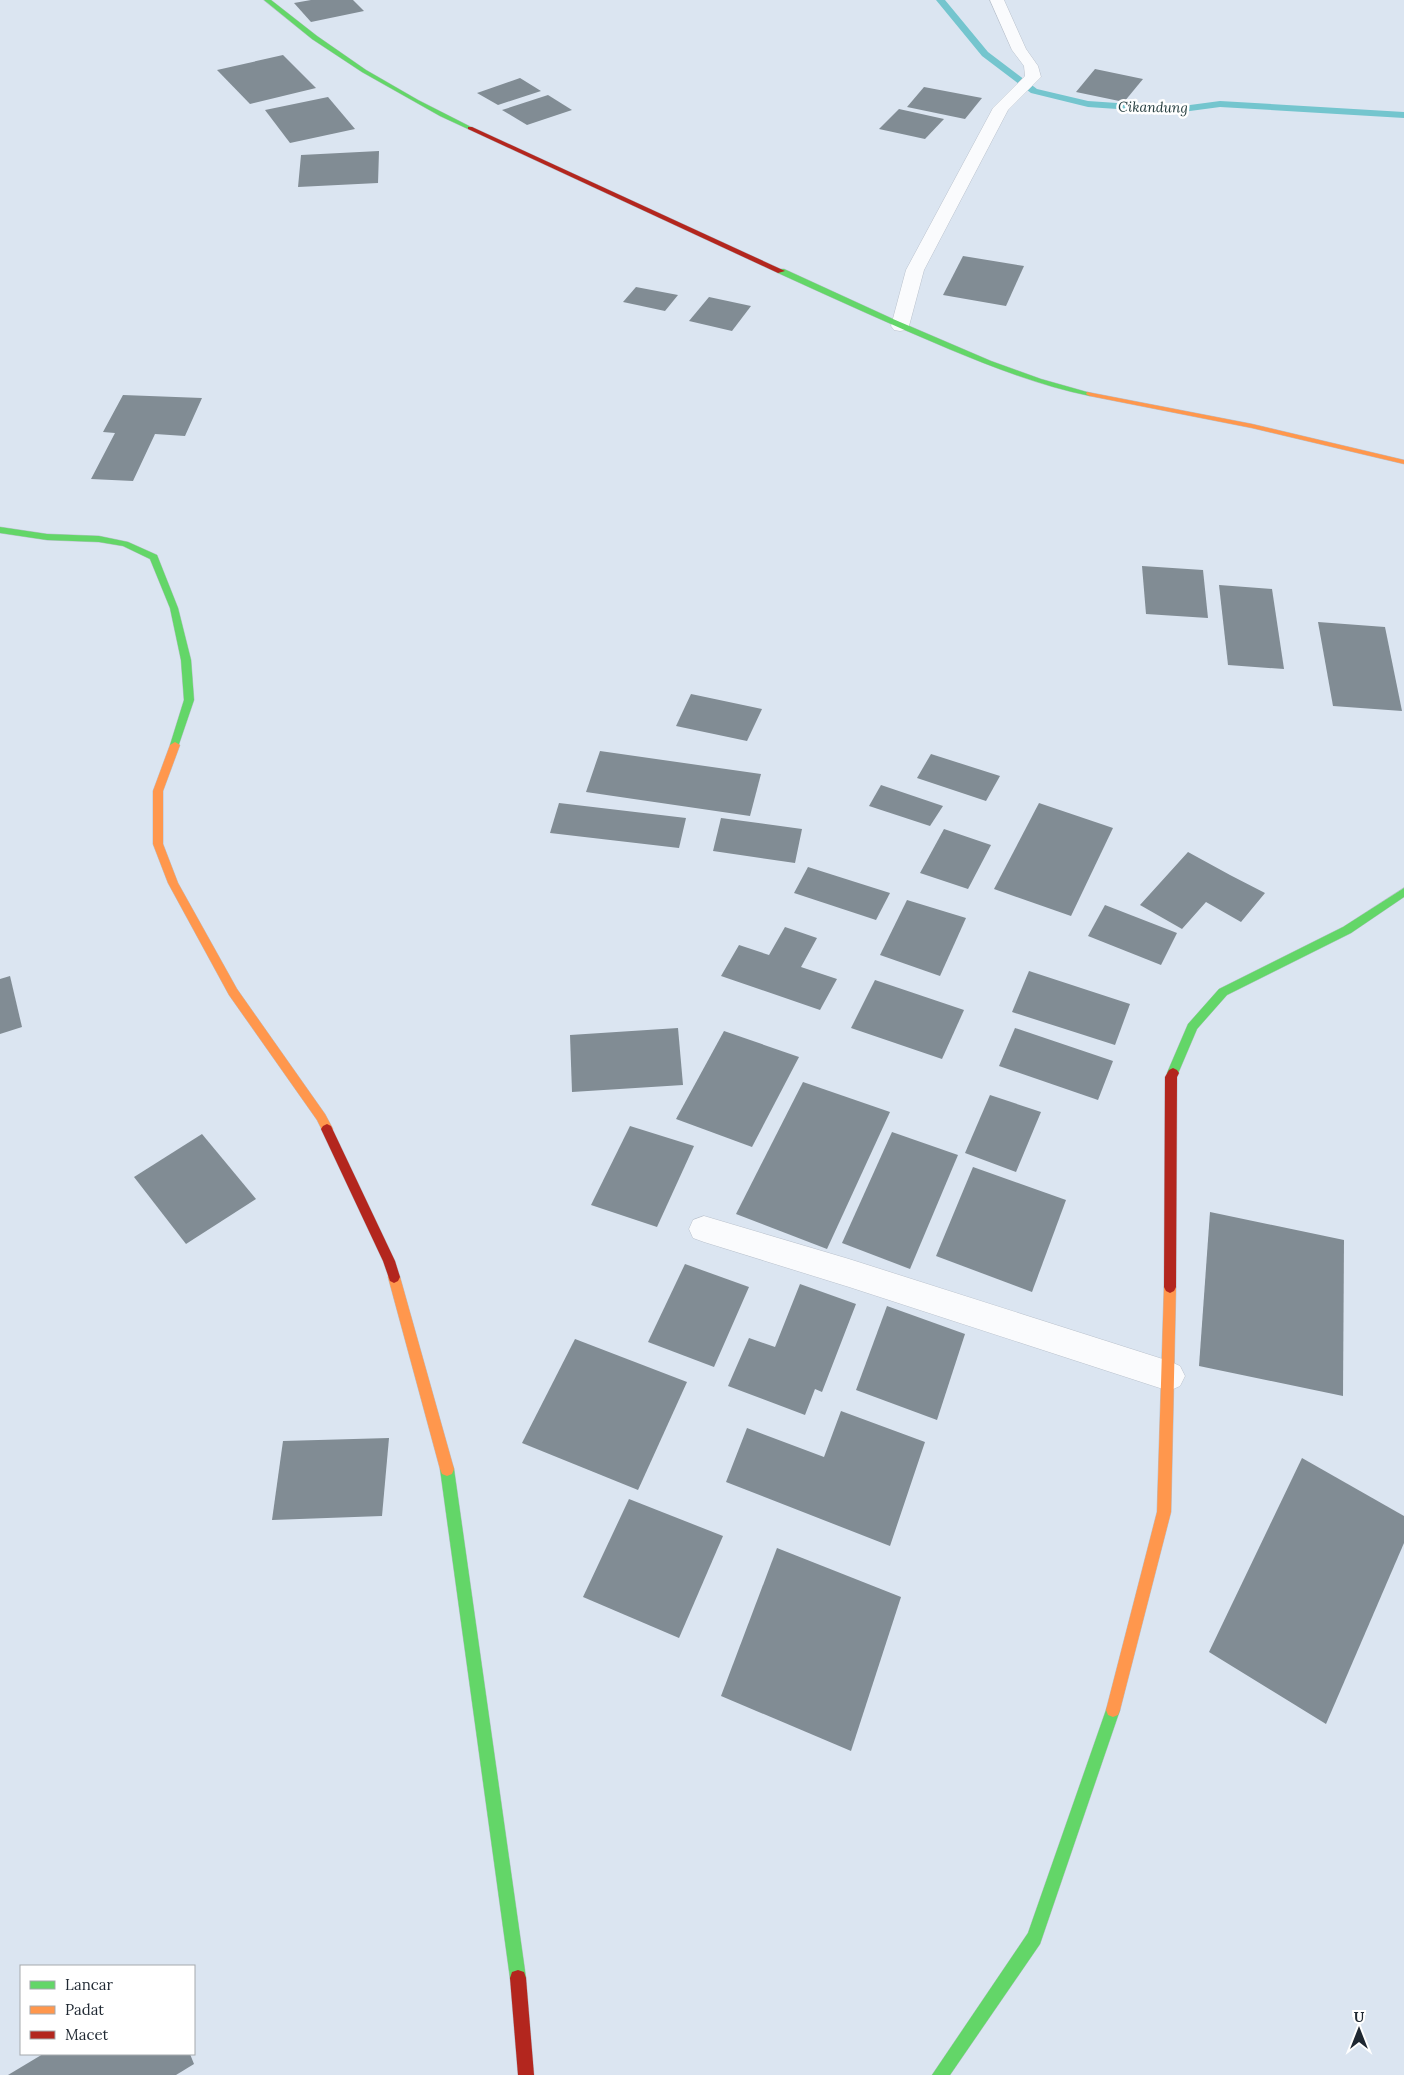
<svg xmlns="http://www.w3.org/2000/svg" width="1404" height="2075" viewBox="0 0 1404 2075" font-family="Lora,serif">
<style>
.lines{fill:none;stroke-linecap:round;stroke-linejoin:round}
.stream{fill:#74c5ce;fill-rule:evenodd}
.building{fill:#818c94}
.street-casing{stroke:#bac2cd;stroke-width:1}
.fast-casing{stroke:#bac2cd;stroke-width:1}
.slow-casing{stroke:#bac2cd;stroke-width:1}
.jam-casing{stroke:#bac2cd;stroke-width:1}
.street{fill:#fafbfd;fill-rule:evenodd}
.fast{fill:#63d668;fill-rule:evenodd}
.slow{fill:#ff974d;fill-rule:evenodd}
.jam{fill:#b3261e;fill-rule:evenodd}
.labels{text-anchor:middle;stroke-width:5;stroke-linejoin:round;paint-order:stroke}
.far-water-label{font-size:14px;font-style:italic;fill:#1d3638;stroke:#fff}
</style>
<rect width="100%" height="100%" fill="#dbe5f1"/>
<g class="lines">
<!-- stream -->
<path class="stream" d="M936,0H945L988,52L1037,89L1088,101L1175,107L1220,101L1404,112V118L1220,107L1175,113L1088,107L1031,93L982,56Z"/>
</g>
<!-- building -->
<g class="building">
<path d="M311,0H353L364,11L311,22L294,3Z"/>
<path d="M283,55L316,88L250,104L217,70Z"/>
<path d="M1095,69L1143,79L1124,102L1076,92Z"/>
<path d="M520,78L541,91L498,105L477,93Z"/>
<path d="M924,87L982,98L965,119L907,107Z"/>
<path d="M548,95L572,110L527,125L502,110Z"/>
<path d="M328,97L355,129L290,143L265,110Z"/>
<path d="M899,109L944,119L925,139L879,129Z"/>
<path d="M379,151L378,183L298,187L301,155Z"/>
<path d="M963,256L1024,266L1006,306L943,295Z"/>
<path d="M636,287L678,295L665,311L623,302Z"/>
<path d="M709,297L751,306L732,331L689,321Z"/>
<path d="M123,395L202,398L185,436L155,434L133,481L91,479L115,433L103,432Z"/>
<path d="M1142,566L1203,570L1208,618L1146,614Z"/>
<path d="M1219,585L1272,589L1284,669L1228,665Z"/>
<path d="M1318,622L1385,627L1402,711L1333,706Z"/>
<path d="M691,694L762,709L747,741L676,726Z"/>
<path d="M600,751L761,774L750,816L586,792Z"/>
<path d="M931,754L1000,776L986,801L917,778Z"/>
<path d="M881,785L943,806L930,826L869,806Z"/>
<path d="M559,803L686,818L679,848L550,833Z"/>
<path d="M1039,803L1113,828L1071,916L994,889Z"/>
<path d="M721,818L802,829L795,863L713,851Z"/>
<path d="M944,829L991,845L968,889L920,873Z"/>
<path d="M1188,852L1230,875L1265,893L1241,922L1206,902L1182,929L1140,905Z"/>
<path d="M808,867L890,893L876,920L794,893Z"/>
<path d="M907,900L966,918L940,976L880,955Z"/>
<path d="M1105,905L1177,933L1161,965L1088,936Z"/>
<path d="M785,927L817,938L801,967L837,979L820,1010L721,976L739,945L769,955Z"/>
<path d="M1029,971L1130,1004L1115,1045L1012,1012Z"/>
<path d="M10,976L22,1027L0,1034V979Z"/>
<path d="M875,980L964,1010L942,1059L851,1028Z"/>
<path d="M678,1028L683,1085L572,1092L570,1035Z"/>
<path d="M1015,1028L1113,1061L1098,1100L999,1066Z"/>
<path d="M724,1031L799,1057L752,1147L676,1119Z"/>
<path d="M803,1082L890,1112L827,1249L736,1214Z"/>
<path d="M990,1095L1041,1112L1016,1172L965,1153Z"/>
<path d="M630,1126L694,1146L657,1227L591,1205Z"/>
<path d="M892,1132L958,1155L910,1269L842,1243Z"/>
<path d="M202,1134L256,1199L186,1244L134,1177Z"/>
<path d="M973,1167L1066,1200L1032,1292L936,1256Z"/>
<path d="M1210,1212L1344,1240L1343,1396L1199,1366Z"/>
<path d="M685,1264L749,1287L714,1367L648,1342Z"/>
<path d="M800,1284L856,1304L822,1392L815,1389L805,1415L728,1386L749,1338L775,1347Z"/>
<path d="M887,1306L965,1334L937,1420L856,1390Z"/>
<path d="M575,1339L687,1382L638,1490L522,1443Z"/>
<path d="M841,1411L925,1442L890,1546L726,1482L747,1428L824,1457Z"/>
<path d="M389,1438L382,1516L272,1520L283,1441Z"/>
<path d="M1302,1458L1404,1516V1543L1326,1724L1209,1652Z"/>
<path d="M629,1499L723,1536L679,1638L583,1597Z"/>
<path d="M777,1548L901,1597L851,1751L721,1696Z"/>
<path d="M43,2054H190L194,2064L176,2075H8Z"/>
</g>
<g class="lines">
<defs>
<g id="street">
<path d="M990,0H1004L1026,49L1038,66L1041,77L1008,110L924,270L909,326L906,330L900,331L894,330L891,326L906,270L993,108L1025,76L1024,66L1012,50Z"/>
<path d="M704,1216L849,1259L1169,1361L1180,1366L1185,1376L1180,1386L1169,1391L849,1287L704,1242L693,1238L689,1229L693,1220Z"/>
</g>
<g id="fast">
<path d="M264,0H271L317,36L366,70L418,100L473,128L468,129L440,116L362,72L312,39Z"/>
<path d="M778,269H784L893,319L991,361L1041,379L1094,394L1090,396C1041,386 995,368 949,349C892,325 835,299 778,273Z"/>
<path d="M0,527L47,534L99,536L128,542L157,555L178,608L191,660L194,700L178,747L175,748L170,745L184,700L181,660L170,608L150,559L123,546L99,542L47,540L0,533Z"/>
<path d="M1404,888V897L1351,933L1227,995L1197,1029L1177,1076H1169L1167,1073L1188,1024L1219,989L1343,927Z"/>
<path d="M447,1462L452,1464L454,1469L526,1978L524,1984L518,1986L512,1984L510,1978L440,1469L442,1464Z"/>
<path d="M1113,1703L1118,1705L1120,1710L1040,1944L950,2075H932L1028,1933L1106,1710L1108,1705Z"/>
</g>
<g id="slow">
<path d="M1087,392L1252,424L1404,460V464L1252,428L1090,396L1086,394Z"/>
<path d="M175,742L180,745L163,791V844L178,883L237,989L325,1114L333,1129L331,1132L327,1134L323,1132L317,1120L229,995L168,883L153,844V791L170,745Z"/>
<path d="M394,1271L398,1273L400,1277L454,1469L452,1474L447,1476L442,1474L440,1469L388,1277L390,1273Z"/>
<path d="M1170,1281L1174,1283L1176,1287L1171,1512L1120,1710L1118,1715L1113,1717L1108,1715L1106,1710L1157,1512L1164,1287L1166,1283Z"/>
</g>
<g id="jam">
<path d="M468,127H472L785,271L778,273L468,129Z"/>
<path d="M1173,1068L1177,1070L1179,1073L1177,1077L1176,1287L1174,1291L1170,1293L1166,1291L1164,1287L1165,1077L1169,1070Z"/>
<path d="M327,1124L331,1126L395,1261L400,1277L398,1281L394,1283L390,1281L383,1261L321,1129L323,1126Z"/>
<path d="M518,1970L524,1972L526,1978L534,2075H518L510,1978L512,1972Z"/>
</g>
</defs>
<!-- street casing -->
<use href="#street" class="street-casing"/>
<!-- fast casing -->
<use href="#fast" class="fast-casing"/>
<!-- slow casing -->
<use href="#slow" class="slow-casing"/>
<!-- jam casing -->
<use href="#jam" class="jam-casing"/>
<!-- street -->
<use href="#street" class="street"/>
<!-- fast -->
<use href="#fast" class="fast"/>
<!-- slow -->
<use href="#slow" class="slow"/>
<!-- jam -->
<use href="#jam" class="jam"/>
</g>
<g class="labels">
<!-- far-water labels -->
<g class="far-water-label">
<text transform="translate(1153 107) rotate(1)" y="5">Cikandung</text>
</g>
</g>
<!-- legend -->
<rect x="20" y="1965" width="175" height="90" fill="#ffffff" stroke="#a5a9ad"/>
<rect x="30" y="1981" width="25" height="8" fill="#63d668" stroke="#a5a9ad"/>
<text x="65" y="1990" font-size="15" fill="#1f2832">Lancar</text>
<rect x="30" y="2006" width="25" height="8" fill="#ff974d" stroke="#a5a9ad"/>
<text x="65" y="2015" font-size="15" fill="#1f2832">Padat</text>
<rect x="30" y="2031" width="25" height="8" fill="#b3261e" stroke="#a5a9ad"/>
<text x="65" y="2040" font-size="15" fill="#1f2832">Macet</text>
<!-- north arrow -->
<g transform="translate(1359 2030)" stroke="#ffffff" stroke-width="4" paint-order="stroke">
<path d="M0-4L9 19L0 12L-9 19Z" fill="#1f2832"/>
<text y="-8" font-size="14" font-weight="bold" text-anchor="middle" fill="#1f2832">U</text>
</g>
</svg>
